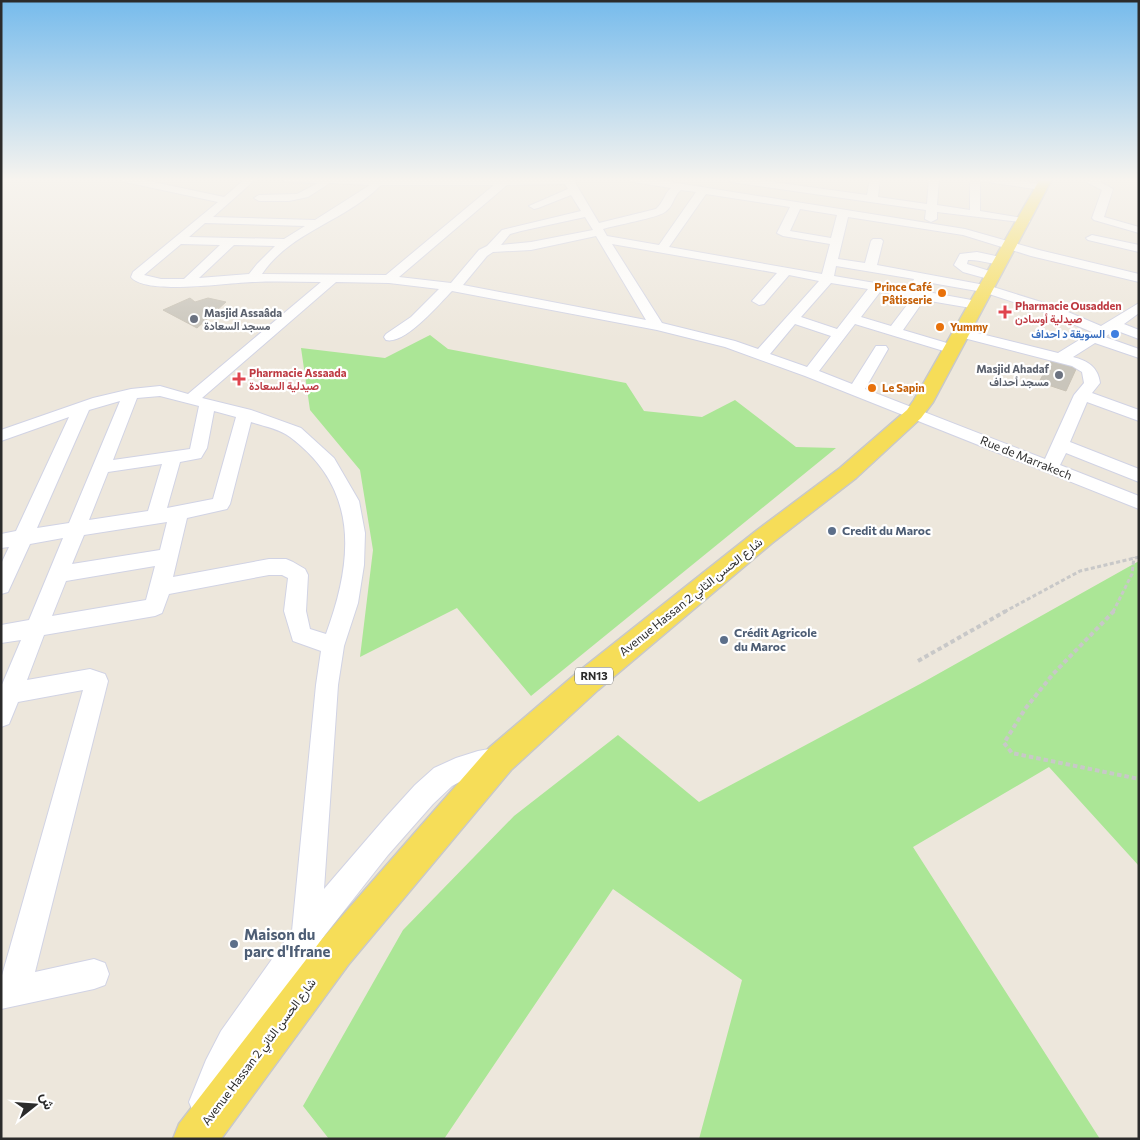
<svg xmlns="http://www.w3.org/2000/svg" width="1140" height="1140" viewBox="0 0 1140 1140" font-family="Commissioner,Vazirmatn,sans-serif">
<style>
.green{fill:#abe696}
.building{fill:#c9c5bb;stroke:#c9c3b6}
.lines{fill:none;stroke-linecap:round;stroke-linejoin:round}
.minor-casing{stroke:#d1d3e4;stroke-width:2}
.major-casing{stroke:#c8c8c8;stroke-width:3}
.path-far1{stroke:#c8c8c8;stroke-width:3;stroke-dasharray:4 2.5;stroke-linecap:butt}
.path{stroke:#c8c8c8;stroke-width:4;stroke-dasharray:4.5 3;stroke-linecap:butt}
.minor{fill:#fff;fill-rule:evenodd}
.major{fill:#f6dd58;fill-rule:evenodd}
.food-dot{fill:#e8710a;stroke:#fff;stroke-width:2}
.health-dot{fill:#e0444e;stroke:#fff;stroke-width:2}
.worship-dot{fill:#6b7280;stroke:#fff;stroke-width:2}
.shop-dot{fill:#3f7fe0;stroke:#fff;stroke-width:2}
.service-dot{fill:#5c6f8a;stroke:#fff;stroke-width:2}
.labels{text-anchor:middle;stroke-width:4.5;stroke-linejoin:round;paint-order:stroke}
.far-food-label{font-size:11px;font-weight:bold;fill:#c56008;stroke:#fff;text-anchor:start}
.far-health-label{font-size:11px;font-weight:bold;fill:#be3a42;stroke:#fff;text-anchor:start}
.far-worship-label{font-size:11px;font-weight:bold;fill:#5b616d;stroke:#fff;text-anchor:start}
.far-shop-label{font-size:11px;font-weight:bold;fill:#366cbe;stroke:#fff;text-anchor:end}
.shield{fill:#fff;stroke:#6b6b6b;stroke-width:1}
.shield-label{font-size:11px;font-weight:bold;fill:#2b2b2b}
.street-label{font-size:12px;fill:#2b2b2b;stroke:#fff}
.service-label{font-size:12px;font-weight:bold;fill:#4e5e75;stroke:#fff;text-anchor:start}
.near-service-label{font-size:15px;font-weight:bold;fill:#4e5e75;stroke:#fff;text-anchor:start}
</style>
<rect width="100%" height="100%" fill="#ede7dc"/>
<!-- green -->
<g class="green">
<path d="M430,335L448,349L626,383L644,411L702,417L735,400L796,447L836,448L531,696L457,608L360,657L373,550L360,470L310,410L301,348L385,358Z"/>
<path d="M1139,561V866L1049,767L913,847L1100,1139H699L742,980L613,889L444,1139H329L303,1106L403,930L514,816L618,735L699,802L920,684Z"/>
</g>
<!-- building -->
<g class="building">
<path d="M190,298L195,302L208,298L226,302L197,328L163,310Z"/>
<path d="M1052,359L1077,367L1066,391L1039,382Z"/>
</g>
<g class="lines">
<defs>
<g id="minor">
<path d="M120,179H139L224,197L245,179H256L213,217L315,220L370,185L330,183L308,197L289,201H259L254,198L259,195L297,194L318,183L286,182L281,179H573L599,223L656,209C664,202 664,194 671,188L633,182L628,179H652L965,229L1039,250L1139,274V282L1031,256L963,235L848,217L838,259L865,263L871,241L873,239H881L883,241L877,265L990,286L1054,306L1101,326L1139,303V313L1124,324L1139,330V339L1115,330L1105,337L1139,349V358L1095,343L1073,357C1088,361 1098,367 1100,383L1092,393L1139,410V421L1087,402L1070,442L1139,469V482L1066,453L1060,465L1139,496V509L805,376L725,347L657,330L452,291C439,304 405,345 386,340L384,337L386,334L411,317L439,289L389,283L336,282L202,398L251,410L301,428L334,458L359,501L365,533L364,565L358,603L344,646L338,685L324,889L386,817L415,785L434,768L456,758L478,751L500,747L509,751L512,759L509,767L463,780L452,786L433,804L388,855L325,935L253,1039L230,1081L218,1114L206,1119L194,1114L189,1102L206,1060L221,1031L292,931L316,685L321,651L293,641L284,611L288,578L282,575H269L169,594L162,613L155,616L44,635L27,680L90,669L105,674L108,681L35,972L94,959L105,963L109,974L105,985L94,989L1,1009V979L83,690L18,702L9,724L1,727V687L21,640L1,643V625L29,620L63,538L30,544L8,592L1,594V564L9,547L1,548V534L16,531L69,417L1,441V430L93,398L131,389L160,386L188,394L321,282C299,282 277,281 255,282C231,282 146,296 131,277L133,272L218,202L125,182ZM565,184L568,189L529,206L534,209L538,208L571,195L581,211L502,230L487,246L479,250L451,283L399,277L507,185ZM381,185H494L386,275L262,274C291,231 346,221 381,185ZM681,190L696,192L659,245L607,236L603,229C616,225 657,218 665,212C674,206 673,196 681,190ZM706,194L790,207L777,233L783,236L830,244L822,274L669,247ZM800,209L837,215L831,238L790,231ZM585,217L593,230L531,242L501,245L510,234L521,231ZM205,223L305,226L284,239L189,237ZM596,236L646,320L463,285L487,256L493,252L531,250ZM181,244L220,245L184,279H161L144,275ZM612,244L777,273L752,301L759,305L764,304L789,275L819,281L758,349L735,341L662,323ZM234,245L275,246L257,264L249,274L199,278ZM836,266L914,279L910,289L834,276ZM926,282L983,292L1044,312L1092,332L1058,353L961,329L954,333L956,336L1072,366L1082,372L1084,383L1074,395L1045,459L865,389L888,349L886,346H876L852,384L819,371L855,324L947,352H957L959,349L957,346L903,330L924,300L977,309L984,305L977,301L922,291ZM831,283L868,289L837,329L801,317ZM880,292L913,297L891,326L861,317ZM795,324L831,336L807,367L770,354ZM160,396L199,406L190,449L113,460L137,398ZM120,401L69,523L37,528L89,410ZM214,411L236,417L213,499L167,508L180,462L201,458L207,448ZM251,422C263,426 280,429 290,437C360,489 353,561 326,634L310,629L306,611L308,575L305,569L293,562L286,559H269L173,577L187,518L227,509L230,504ZM162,464L148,511L89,520L108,472ZM167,522L160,550L72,564L84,535ZM155,566L146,600L52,616L66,581Z"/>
<path d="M726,179H752L867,195L870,179H880L878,197L927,204L929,179H939L937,205L970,210V179H1005L1041,184L1046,187L1041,190L980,181V211L1028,219L1030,221L1028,223L937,212V219L931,222L925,219L926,210L731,182Z"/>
<path d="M1091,179H1102L1100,182L1113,189L1104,217L1139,227V233L1094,220L1092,218L1102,190L1088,183Z"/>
<path d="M1092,235L1139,245V252L1088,240L1086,238Z"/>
<path d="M977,252L1005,258L1007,261L1005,264C994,266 981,259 968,260L967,264L996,273L998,276L996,279L992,280L963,272L954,265L960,254Z"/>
</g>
<path id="major" d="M1040,179H1052L933,402L921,418L856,478L772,543L598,690L511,770L348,965L221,1139H173L179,1124L322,939L489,748L578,672L756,531L840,468L907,410L914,400Z"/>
</defs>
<!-- minor casing -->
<use href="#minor" class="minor-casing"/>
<!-- major casing -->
<use href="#major" class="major-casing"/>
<!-- path-far1 -->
<g class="path-far1">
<path d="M1004,612L1080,571L1139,557"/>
<path d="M1113,612L1132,574L1134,557"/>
</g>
<!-- path -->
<g class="path">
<path d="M1114,611L1053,674L1025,709L1004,743L1012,753L1139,779"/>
<path d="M918,661L1006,611"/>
</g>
<!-- minor -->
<use href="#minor" class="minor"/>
<!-- major -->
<use href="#major" class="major"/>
</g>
<!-- sky -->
<linearGradient id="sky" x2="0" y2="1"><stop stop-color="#76bbec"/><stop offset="0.53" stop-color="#f7f4ef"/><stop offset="1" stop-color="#f7f4ef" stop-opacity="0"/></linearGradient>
<rect width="1140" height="339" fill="url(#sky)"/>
<!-- markers -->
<g class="food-dot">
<circle cx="942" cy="293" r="5"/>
<circle cx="940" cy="327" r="5"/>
<circle cx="872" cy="388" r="5"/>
</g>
<g class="health-dot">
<path d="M1002.5 304.5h5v5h5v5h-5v5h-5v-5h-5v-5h5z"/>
<path d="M236.5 371.5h5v5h5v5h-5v5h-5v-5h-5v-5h5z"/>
</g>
<g class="worship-dot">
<circle cx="194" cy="319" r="5"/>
<circle cx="1059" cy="375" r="5"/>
</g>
<circle class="shop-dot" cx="1115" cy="334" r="5"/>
<g class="service-dot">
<circle cx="832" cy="531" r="5"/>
<circle cx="724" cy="640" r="5"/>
<circle cx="234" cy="944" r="5"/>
</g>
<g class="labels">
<!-- far-food labels -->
<g class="far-food-label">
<text x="932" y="291" text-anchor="end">Prince Café<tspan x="932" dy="13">Pâtisserie</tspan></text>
<text x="950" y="331">Yummy</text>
<text x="882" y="392">Le Sapin</text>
</g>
<!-- far-health labels -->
<g class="far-health-label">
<text x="1015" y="310">Pharmacie Ousadden<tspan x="1015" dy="13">صيدلية أوسادن</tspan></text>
<text x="249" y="377">Pharmacie Assaada<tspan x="249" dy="13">صيدلية السعادة</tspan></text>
</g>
<!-- far-worship labels -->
<g class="far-worship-label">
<text x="204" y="317">Masjid Assaâda<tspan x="204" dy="13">مسجد السعادة</tspan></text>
<text x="1049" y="373" text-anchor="end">Masjid Ahadaf<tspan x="1049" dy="13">مسجد أحداف</tspan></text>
</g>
<!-- far-shop labels -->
<g class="far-shop-label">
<text x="1105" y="338">السويقة د احداف</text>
</g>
<!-- shield labels -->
<rect class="shield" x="575" y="667.5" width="38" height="17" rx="4"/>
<g class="shield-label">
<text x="594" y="680">RN13</text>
</g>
<!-- street labels -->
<g class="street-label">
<text transform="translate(1026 458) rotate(22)" y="4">Rue de Marrakech</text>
<text transform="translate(691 597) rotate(-39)" y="4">Avenue Hassan 2 شارع الحسن الثاني</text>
<text transform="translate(259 1052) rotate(-53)" y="4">Avenue Hassan 2 شارع الحسن الثاني</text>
</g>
<!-- service labels -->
<g class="service-label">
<text x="842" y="535">Credit du Maroc</text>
<text x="734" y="637">Crédit Agricole<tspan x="734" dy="14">du Maroc</tspan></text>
</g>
<!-- near-service labels -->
<g class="near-service-label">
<text x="244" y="940">Maison du<tspan x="244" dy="17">parc d'Ifrane</tspan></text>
</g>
</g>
<!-- border -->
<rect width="1140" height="1140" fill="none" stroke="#2b2b2b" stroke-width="5"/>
<!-- north arrow -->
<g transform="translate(35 1105) rotate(73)" stroke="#ffffff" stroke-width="4" paint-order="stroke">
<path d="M0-4L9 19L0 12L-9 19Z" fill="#2b2b2b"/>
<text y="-8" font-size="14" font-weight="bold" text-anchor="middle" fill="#2b2b2b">ش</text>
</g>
</svg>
